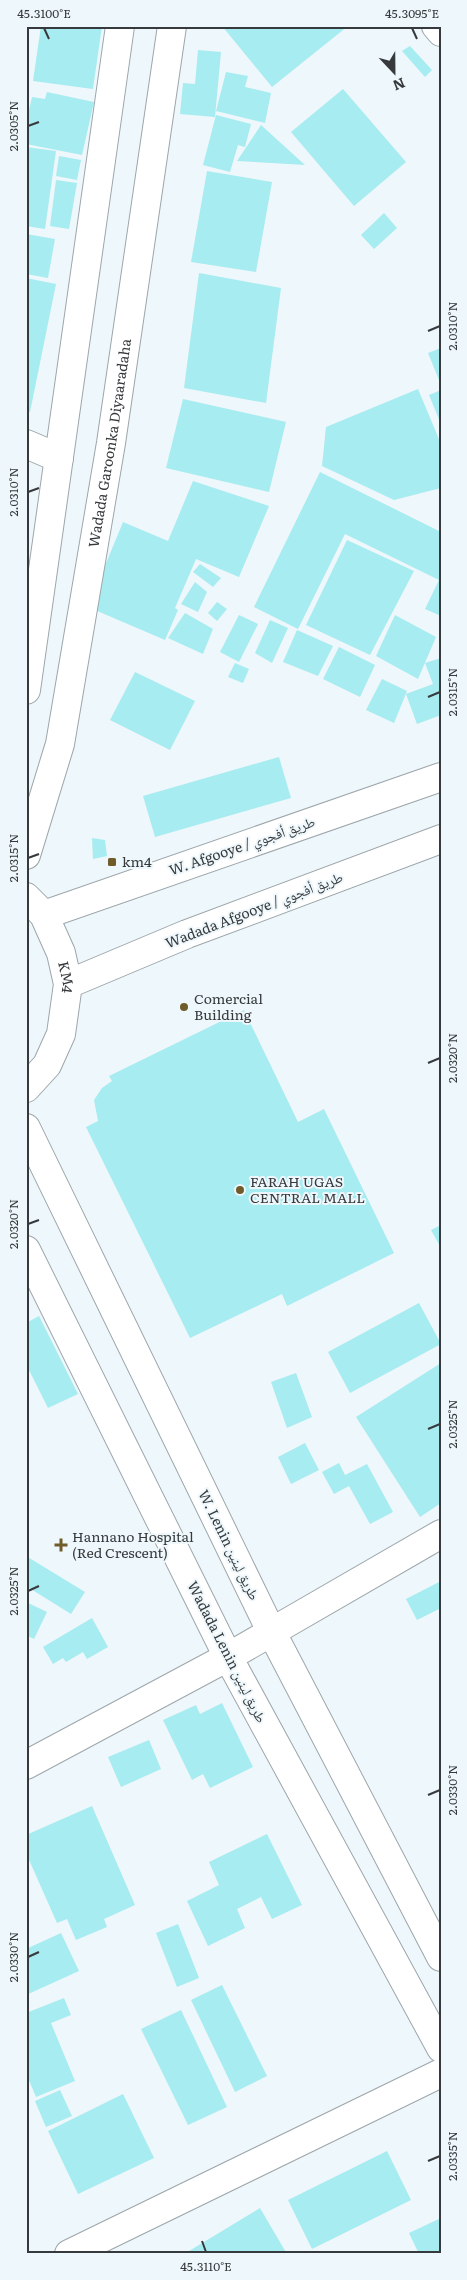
<svg xmlns="http://www.w3.org/2000/svg" width="467" height="2280" viewBox="0 0 467 2280" font-family="Literata,'Noto Naskh Arabic',serif">
<style>
.building{fill:#a7ecf0}
.lines{fill:none;stroke-linecap:round;stroke-linejoin:round}
.minor-casing{stroke:#9da6aa;stroke-width:30}
.major-casing{stroke:#9da6aa;stroke-width:30}
.highway-casing{stroke:#9da6aa;stroke-width:30}
.minor{stroke:#fff;stroke-width:28}
.major{stroke:#fff;stroke-width:28}
.highway{stroke:#fff;stroke-width:28}
.ticks{fill:none;stroke:#373a3c;stroke-width:2}
.poi-dot{fill:#705b2a;stroke:#eef7fb;stroke-width:2}
.labels{text-anchor:middle;stroke-width:4;stroke-linejoin:round;paint-order:stroke}
.street-label{font-size:14px;fill:#373a3c;stroke:#eef7fb}
.poi-label{font-size:14px;fill:#373a3c;stroke:#eef7fb;text-anchor:start}
.neatline{fill:none;stroke:#373a3c;stroke-width:2}
.ticks-label{font-size:12px;text-anchor:middle;fill:#373a3c}
</style>
<rect width="100%" height="100%" fill="#eef7fb"/>
<!-- building -->
<g class="building">
<path d="M41,26H102L93,89L33,81Z"/>
<path d="M222,26H348L272,87Z"/>
<path d="M410,46L432,70L425,77L402,51Z"/>
<path d="M198,50L221,52L215,117L180,114L183,83L195,84Z"/>
<path d="M226,72L248,76L245,87L271,93L265,123L216,111Z"/>
<path d="M343,89L406,162L354,206L291,132Z"/>
<path d="M47,92L94,102L82,155L26,144V123L32,97L45,99Z"/>
<path d="M216,115L251,124L245,147L238,145L230,172L203,165Z"/>
<path d="M261,125L305,165L237,161Z"/>
<path d="M26,147L56,151L45,229L26,226Z"/>
<path d="M59,156L81,160L77,180L56,176Z"/>
<path d="M207,171L272,182L256,272L191,262Z"/>
<path d="M56,180L77,183L69,229L50,226Z"/>
<path d="M384,213L397,228L374,249L361,235Z"/>
<path d="M26,234L55,239L48,278L26,274Z"/>
<path d="M199,273L281,288L266,403L184,388Z"/>
<path d="M26,278L56,284L30,412L26,411Z"/>
<path d="M441,348V385L428,353Z"/>
<path d="M418,389L441,444V488L394,500L322,466L326,427Z"/>
<path d="M441,390V424L429,395Z"/>
<path d="M183,399L286,422L269,492L166,468Z"/>
<path d="M320,472L441,532V616L425,609L439,580L345,534L298,629L254,607Z"/>
<path d="M193,481L269,506L239,577L196,559L175,608L178,610L165,640L88,607L123,522L168,541Z"/>
<path d="M347,540L414,571L370,655L306,625Z"/>
<path d="M200,564L221,578L213,587L193,572Z"/>
<path d="M195,582L207,592L198,612L181,604Z"/>
<path d="M217,602L227,609L217,621L208,613Z"/>
<path d="M185,613L213,629L203,654L168,638Z"/>
<path d="M239,615L258,624L239,662L220,652Z"/>
<path d="M395,615L436,637L418,679L376,656Z"/>
<path d="M270,620L288,628L272,663L255,653Z"/>
<path d="M297,630L333,646L318,676L283,662Z"/>
<path d="M339,647L375,665L360,697L323,679Z"/>
<path d="M441,658V715L417,724L406,694L433,684L425,663Z"/>
<path d="M235,663L249,669L243,683L228,677Z"/>
<path d="M135,672L195,701L170,750L110,720Z"/>
<path d="M382,679L407,691L394,723L366,710Z"/>
<path d="M279,757L291,798L155,837L143,796Z"/>
<path d="M92,838L105,840L107,856L93,859Z"/>
<path d="M244,1010L298,1122L324,1109L394,1253L287,1306L282,1294L190,1338L86,1127L98,1121L94,1100L102,1088L112,1081L109,1076Z"/>
<path d="M441,1225V1248L431,1230Z"/>
<path d="M419,1303L441,1344L350,1393L328,1352Z"/>
<path d="M39,1316L78,1394L48,1408L26,1364V1323Z"/>
<path d="M441,1363V1503L420,1517L356,1417Z"/>
<path d="M296,1373L312,1417L287,1428L271,1382Z"/>
<path d="M305,1443L319,1470L291,1484L278,1457Z"/>
<path d="M339,1463L345,1475L367,1464L393,1512L370,1524L349,1486L334,1494L322,1472Z"/>
<path d="M26,1556L85,1592L71,1614L26,1586Z"/>
<path d="M441,1581V1608L417,1620L406,1599Z"/>
<path d="M26,1602L47,1612L34,1639L26,1635Z"/>
<path d="M92,1618L108,1647L87,1659L83,1652L66,1662L63,1658L53,1664L43,1647Z"/>
<path d="M222,1703L253,1767L210,1788L203,1774L192,1780L163,1720L196,1705L200,1714Z"/>
<path d="M149,1740L161,1769L121,1787L108,1757Z"/>
<path d="M92,1806L135,1905L104,1919L107,1927L76,1940L67,1919L57,1923L26,1853V1835Z"/>
<path d="M267,1834L302,1905L272,1919L261,1897L237,1909L245,1928L208,1946L187,1901L219,1885L209,1862Z"/>
<path d="M178,1924L199,1978L177,1987L156,1933Z"/>
<path d="M61,1933L79,1971L26,1995V1949Z"/>
<path d="M222,1985L267,2076L235,2092L191,2000Z"/>
<path d="M64,1998L71,2015L51,2023L75,2081L36,2097L26,2073V2013Z"/>
<path d="M181,2010L227,2107L188,2125L141,2029Z"/>
<path d="M60,2090L72,2116L46,2127L35,2101Z"/>
<path d="M123,2094L154,2158L78,2194L48,2131Z"/>
<path d="M387,2151L411,2200L312,2249L288,2200Z"/>
<path d="M260,2208L287,2254H191L189,2251Z"/>
<path d="M441,2218V2254H419L409,2233Z"/>
</g>
<g class="lines">
<defs>
<g id="minor">
<path d="M436,26L441,32"/>
<path d="M26,444L59,458"/>
<path d="M26,1765L228,1657L441,1534"/>
<path d="M69,2254L441,2073"/>
</g>
<g id="major">
<path d="M26,690L120,26"/>
<path id="s1" d="M26,855L60,744L111,443L172,26"/>
<path d="M26,1128L271,1631L441,1957"/>
<path d="M26,1250L228,1657L441,2048"/>
</g>
<g id="highway">
<path id="s2" d="M26,897L44,915L61,953L68,984L61,1034L47,1065L26,1088"/>
<path d="M44,915L441,777"/>
<path d="M68,984L187,934L441,839"/>
</g>
</defs>
<!-- minor casing -->
<use href="#minor" class="minor-casing"/>
<!-- major casing -->
<use href="#major" class="major-casing"/>
<!-- highway casing -->
<use href="#highway" class="highway-casing"/>
<!-- minor -->
<use href="#minor" class="minor"/>
<!-- major -->
<use href="#major" class="major"/>
<!-- highway -->
<use href="#highway" class="highway"/>
</g>
<!-- ticks -->
<path class="ticks" d="M44,28L49,39M412,28L417,39M28,126L39,122M428,331L440,326M28,492L39,488M428,697L440,692M28,858L39,854M428,1063L440,1058M28,1224L39,1220M428,1429L440,1424M28,1591L39,1586M428,1795L440,1790M28,1957L39,1952M428,2161L440,2156M202,2241L206,2252"/>
<!-- markers -->
<g class="poi-dot">
<rect x="107" y="857" width="10" height="10" rx="2.5"/>
<circle cx="184" cy="1007" r="5"/>
<circle cx="240" cy="1190" r="5"/>
<path d="M58.5 1537.5h5v5h5v5h-5v5h-5v-5h-5v-5h5z"/>
</g>
<g class="labels">
<!-- street labels -->
<g class="street-label">
<text dy="5" stroke="none"><textPath href="#s1" startOffset="421">Wadada Garoonka Diyaaradaha</textPath></text>
<text transform="translate(242 846) rotate(-19)" y="5">W. Afgooye / طريق أفجوي</text>
<text transform="translate(254 910) rotate(-21)" y="5">Wadada Afgooye / طريق أفجوي</text>
<text dy="5" stroke="none"><textPath href="#s2" startOffset="92">KM4</textPath></text>
<text transform="translate(229 1545) rotate(64)" y="5">W. Lenin طريق لينين</text>
<text transform="translate(227 1652) rotate(63)" y="5">Wadada Lenin طريق لينين</text>
</g>
<!-- poi labels -->
<g class="poi-label">
<text x="122" y="867">km4</text>
<text x="194" y="1004">Comercial<tspan x="194" dy="16">Building</tspan></text>
<text x="250" y="1187">FARAH UGAS<tspan x="250" dy="16">CENTRAL MALL</tspan></text>
<text x="72" y="1542">Hannano Hospital<tspan x="72" dy="16">(Red Crescent)</tspan></text>
</g>
</g>
<!-- border -->
<rect width="467" height="2280" fill="none" stroke="#eef7fb" stroke-width="55"/>
<!-- north arrow -->
<g transform="translate(394 72) rotate(158)" stroke="#eef7fb" stroke-width="4" paint-order="stroke">
<path d="M0-4L9 19L0 12L-9 19Z" fill="#373a3c"/>
<text y="-8" font-size="14" font-weight="bold" text-anchor="middle" fill="#373a3c">N</text>
</g>
<rect x="28" y="28" width="412" height="2224" class="neatline"/>
<g class="ticks-label">
<text x="44" y="18">45.3100°E</text>
<text x="412" y="18">45.3095°E</text>
<text transform="translate(14 126) rotate(-90)" y="4">2.0305°N</text>
<text transform="translate(453 326) rotate(-90)" y="4">2.0310°N</text>
<text transform="translate(14 492) rotate(-90)" y="4">2.0310°N</text>
<text transform="translate(453 692) rotate(-90)" y="4">2.0315°N</text>
<text transform="translate(14 858) rotate(-90)" y="4">2.0315°N</text>
<text transform="translate(453 1058) rotate(-90)" y="4">2.0320°N</text>
<text transform="translate(14 1224) rotate(-90)" y="4">2.0320°N</text>
<text transform="translate(453 1424) rotate(-90)" y="4">2.0325°N</text>
<text transform="translate(14 1591) rotate(-90)" y="4">2.0325°N</text>
<text transform="translate(453 1790) rotate(-90)" y="4">2.0330°N</text>
<text transform="translate(14 1957) rotate(-90)" y="4">2.0330°N</text>
<text transform="translate(453 2156) rotate(-90)" y="4">2.0335°N</text>
<text x="206" y="2271">45.3110°E</text>
</g>
</svg>
